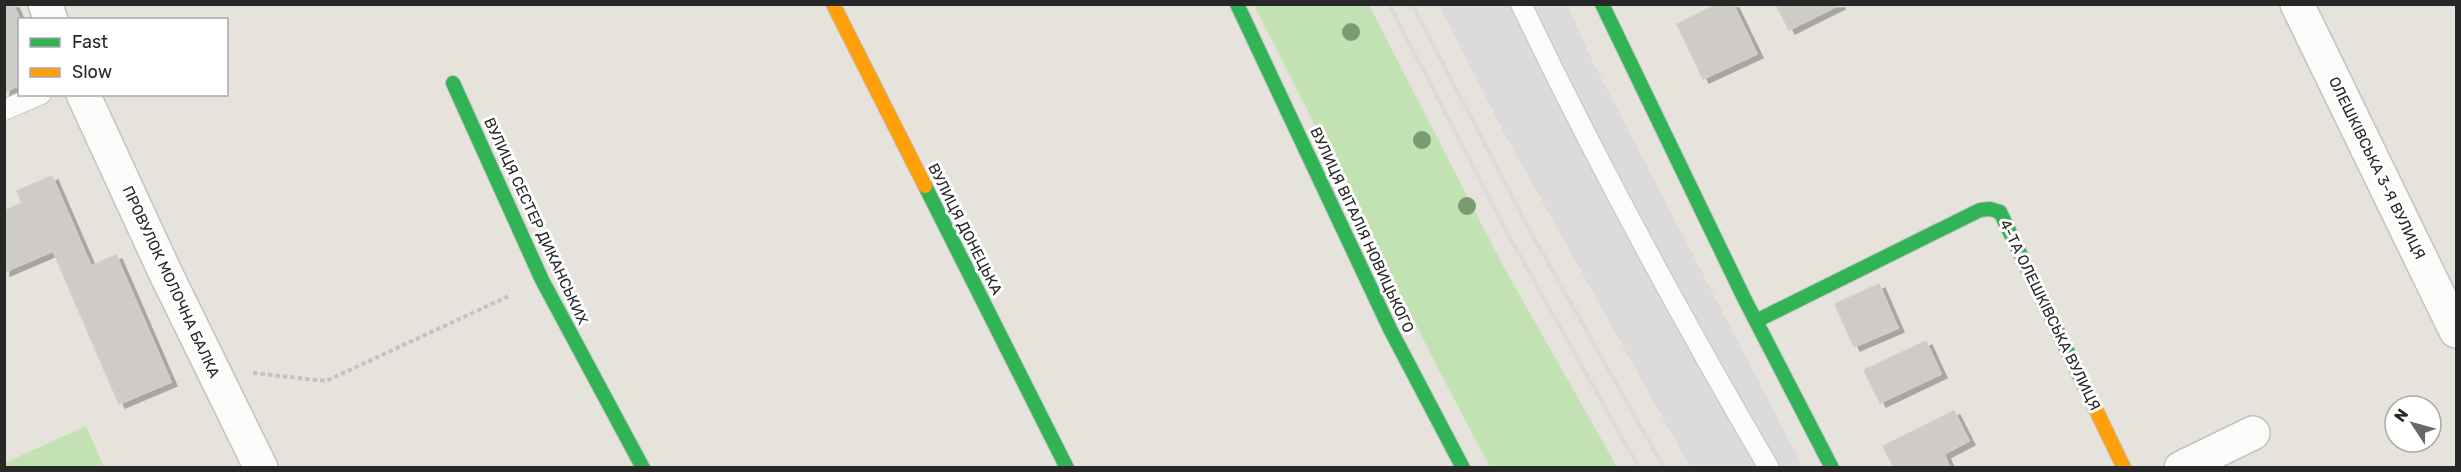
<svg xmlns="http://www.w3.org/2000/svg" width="2461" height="472" viewBox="0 0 2461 472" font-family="Rubik,sans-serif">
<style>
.industrial{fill:#dcdadb}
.green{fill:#c3e2b4}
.building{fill:#cfccc7;stroke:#d1cec8;stroke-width:1.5;filter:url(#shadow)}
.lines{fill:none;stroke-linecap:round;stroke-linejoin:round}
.lane-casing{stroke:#c3c2c2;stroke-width:22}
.street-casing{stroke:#c3c2c2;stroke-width:36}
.fast-casing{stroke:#c3c2c2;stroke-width:16}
.slow-casing{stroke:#c3c2c2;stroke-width:16}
.path{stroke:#c4c3c2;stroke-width:4;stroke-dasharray:4.5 3;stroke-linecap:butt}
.lane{stroke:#fbfbfa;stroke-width:20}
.street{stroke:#fbfbfa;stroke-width:33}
.fast{stroke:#30b455;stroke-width:14}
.slow{stroke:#ff9f0a;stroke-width:14}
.rail{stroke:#dcdbdd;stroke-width:4.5}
.tree{fill:#799c71}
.labels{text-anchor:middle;stroke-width:6;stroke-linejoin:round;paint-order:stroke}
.street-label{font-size:15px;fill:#272727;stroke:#fff}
</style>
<defs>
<filter id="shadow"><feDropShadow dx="6" dy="4" stdDeviation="0" flood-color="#0004"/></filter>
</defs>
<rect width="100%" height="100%" fill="#e6e3dc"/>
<!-- industrial -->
<path class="industrial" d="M1439,5H1567L1593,62L1803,467H1690L1502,129Z"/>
<!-- green -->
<g class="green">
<path d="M1254,5H1369L1502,264L1617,467H1490L1442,376Z"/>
<path d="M86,426L104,467H5V463Z"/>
</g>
<!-- building -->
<g class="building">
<path d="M4,4H13L20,20V85L4,92Z"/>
<path d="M1718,4H1733L1757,54L1703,79L1677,24Z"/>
<path d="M1776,4H1839V5L1789,30Z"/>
<path d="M52,176L91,266L116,255L171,382L119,404L53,251L4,272V211L22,203L17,191Z"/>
<path d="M1879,284L1898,328L1854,347L1835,304Z"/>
<path d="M1926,341L1941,374L1880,403L1864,370Z"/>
<path d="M1954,411L1969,441L1944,454L1950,468H1894L1883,446Z"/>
</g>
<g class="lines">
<defs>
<g id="lane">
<path d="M1521,4C1597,162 1680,316 1769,468"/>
<path d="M4,110L41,94"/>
</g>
<g id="street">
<path d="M45,4L51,20"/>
<path d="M2297,4L2456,331"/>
<path d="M83,94L165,272L261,468"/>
<path d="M2181,468L2253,433"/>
</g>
<g id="fast">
<path d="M1237,4L1390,329L1463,468"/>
<path d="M1602,4L1745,300L1832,468"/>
<path d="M453,83L542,280L643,468"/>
<path d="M925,186L1067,468"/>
<path d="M1756,321L1980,210L1990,209L2000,212L2081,379"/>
</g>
<g id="slow">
<path d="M833,4L925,186"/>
<path d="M2081,379L2124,468"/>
</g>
</defs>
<!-- lane casing -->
<use href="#lane" class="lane-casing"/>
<!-- street casing -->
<use href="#street" class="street-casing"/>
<!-- fast casing -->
<use href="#fast" class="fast-casing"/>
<!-- slow casing -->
<use href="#slow" class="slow-casing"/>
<!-- path -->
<path class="path" d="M253,373L326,381L511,295"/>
<!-- lane -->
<use href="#lane" class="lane"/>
<!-- street -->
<use href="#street" class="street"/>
<!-- fast -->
<use href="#fast" class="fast"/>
<!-- slow -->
<use href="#slow" class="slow"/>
<!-- rail -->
<g class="rail">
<path d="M1389,4L1509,236L1639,468"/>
<path d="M1412,4L1529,229L1664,468"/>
</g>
</g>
<!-- trees -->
<g class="tree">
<circle cx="1351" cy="32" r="9"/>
<circle cx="1422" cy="140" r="9"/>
<circle cx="1467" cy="206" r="9"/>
</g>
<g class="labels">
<!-- street labels -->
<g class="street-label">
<text transform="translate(2377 168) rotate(64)" y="5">ОЛЕШКІВСЬКА 3-Я ВУЛИЦЯ</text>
<text transform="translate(536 221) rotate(65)" y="5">ВУЛИЦЯ СЕСТЕР ДИКАНСЬКИХ</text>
<text transform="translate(965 229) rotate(63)" y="5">ВУЛИЦЯ ДОНЕЦЬКА</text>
<text transform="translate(1362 230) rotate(65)" y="5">ВУЛИЦЯ ВІТАЛІЯ НОВИЦЬКОГО</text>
<text transform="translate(171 282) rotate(65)" y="5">ПРОВУЛОК МОЛОЧНА БАЛКА</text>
<text transform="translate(2050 315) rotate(64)" y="5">4-ТА ОЛЕШКІВСЬКА ВУЛИЦЯ</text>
</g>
</g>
<!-- border -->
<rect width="2461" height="472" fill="none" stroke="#272727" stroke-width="12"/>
<!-- legend -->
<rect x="18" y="18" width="210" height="78" fill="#ffffff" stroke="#a9a9a9" stroke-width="1.5"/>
<rect x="30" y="38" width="30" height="9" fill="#30b455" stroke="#a9a9a9" stroke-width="1.5"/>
<text x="72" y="48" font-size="18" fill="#272727">Fast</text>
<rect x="30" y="68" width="30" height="9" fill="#ff9f0a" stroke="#a9a9a9" stroke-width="1.5"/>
<text x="72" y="78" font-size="18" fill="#272727">Slow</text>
<!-- north arrow -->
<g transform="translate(2413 424) rotate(306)"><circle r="28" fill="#ffffff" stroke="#a9a9a9" stroke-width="1.5"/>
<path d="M0-4.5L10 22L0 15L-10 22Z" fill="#6a6966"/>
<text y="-9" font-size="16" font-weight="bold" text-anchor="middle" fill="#272727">N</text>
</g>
</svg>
